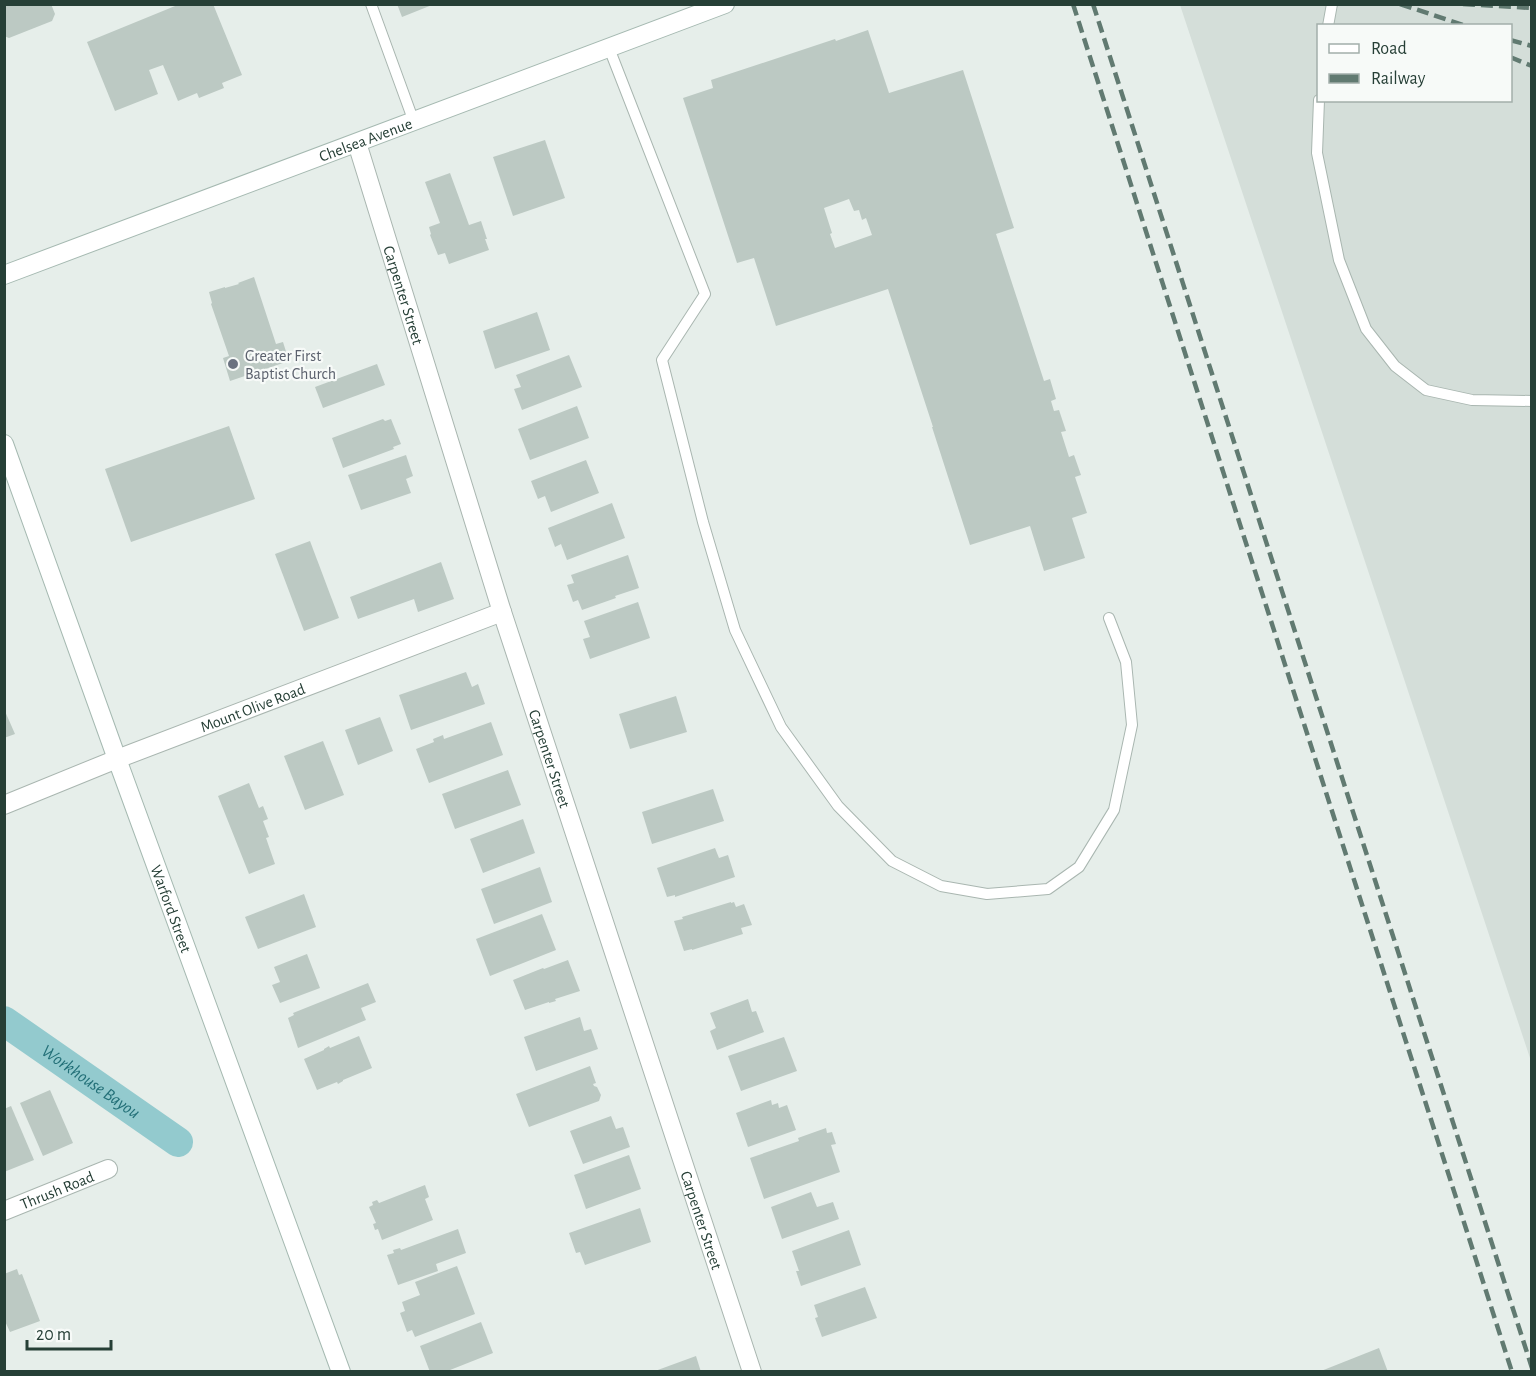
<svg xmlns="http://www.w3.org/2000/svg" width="1536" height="1376" viewBox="0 0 1536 1376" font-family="'Alegreya Sans',sans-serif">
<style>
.built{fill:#d4ded9;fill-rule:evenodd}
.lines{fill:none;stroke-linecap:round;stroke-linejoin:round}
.canal{stroke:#93cace;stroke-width:30}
.building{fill:#bcc9c3;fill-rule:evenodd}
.lane-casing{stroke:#a9b6b0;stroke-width:12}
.street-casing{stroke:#a9b6b0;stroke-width:20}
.secondary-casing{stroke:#a5b9b1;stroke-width:20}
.lane{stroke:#fff;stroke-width:10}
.street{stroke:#fff;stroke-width:18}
.secondary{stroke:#fff;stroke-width:18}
.rail{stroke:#617a71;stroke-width:4.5;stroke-dasharray:12 6;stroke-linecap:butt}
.worship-dot{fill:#6b7280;stroke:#f7faf8;stroke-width:2}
.labels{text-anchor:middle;stroke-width:4.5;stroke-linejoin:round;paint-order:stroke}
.street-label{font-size:16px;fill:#263f36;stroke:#f7faf8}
.worship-label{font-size:16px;fill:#5b616d;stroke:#f7faf8;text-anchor:start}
.water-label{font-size:18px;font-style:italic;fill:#237078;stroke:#f7faf8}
</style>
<rect width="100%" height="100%" fill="#e6eeea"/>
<!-- built -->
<path class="built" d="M1180,5H1531V1061ZM1318,26H1510V100H1318Z"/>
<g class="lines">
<!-- canal -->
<path class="canal" id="s1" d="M4,1021L178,1142"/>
</g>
<!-- building -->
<g class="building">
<path d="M4,4H51L55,14L52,21L9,38L4,36Z"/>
<path d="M180,4H213L242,75L222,83L224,88L199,98L197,93L178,101L163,65L149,70L158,94L115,111L87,42Z"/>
<path d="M397,4H432V5L402,17Z"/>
<path d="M868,30L889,93L963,70L1014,228L996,234L1044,381L1050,379L1056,399L1051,401L1054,411L1059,410L1066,431L1061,432L1069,457L1074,455L1081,475L1075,477L1087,513L1072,518L1085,558L1044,571L1030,526L970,545L932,427H933L888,289L776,326L754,258L737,263L683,98L713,88L711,80L835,39L836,41ZM849,199L854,211L859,210L862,220L866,218L872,235L835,248L830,234L832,233L824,208Z"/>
<path d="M545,140L565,198L513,216L493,157Z"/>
<path d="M450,173L469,225L481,221L487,239H485L489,250L449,264L445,253L438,255L430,235L431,234L429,227L440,223L425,182Z"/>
<path d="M254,277L276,344L283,342L289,361L230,381L223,358L229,356L211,304L212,303L209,292L225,287V288L239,284L238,283Z"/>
<path d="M537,312L550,350L495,369L483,331Z"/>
<path d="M569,355L582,387L522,410L514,389L521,387L516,375Z"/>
<path d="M377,364L385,385L323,408L315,387Z"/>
<path d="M577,406L589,438L530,460L518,429Z"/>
<path d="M383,419L385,421L391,419L401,444L393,447L394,449L343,468L332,438Z"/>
<path d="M229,426L255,499L131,542L105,469Z"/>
<path d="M406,455L413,476L406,479L411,493L361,510L348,475Z"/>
<path d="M586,460L599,493L551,512L545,496L538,499L531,481Z"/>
<path d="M612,503L625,538L567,560L561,544L555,547L548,528Z"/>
<path d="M310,541L339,618L304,631L275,554Z"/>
<path d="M628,555L639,588L615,596L616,598L582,610L578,600L573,602L567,585L574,583L571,575Z"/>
<path d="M441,562L454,599L418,612L414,599L358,619L350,597Z"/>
<path d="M638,602L650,638L590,659L583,639L590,637L584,621Z"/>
<path d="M466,672L472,687L478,684L485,704L411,730L399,695Z"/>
<path d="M676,696L687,732L630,749L619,714Z"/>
<path d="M4,709L15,734L4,738Z"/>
<path d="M380,717L393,751L358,765L345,730Z"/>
<path d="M491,722L503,755L429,783L416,749L434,742L433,739L443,735L444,739Z"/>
<path d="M323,741L344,795L305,810L284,756Z"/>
<path d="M508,770L521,805L455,829L442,794Z"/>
<path d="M249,783L259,808L263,806L268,819L263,821L269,837L266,838L275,864L249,874L218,796Z"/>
<path d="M713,789L724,821L652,844L642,812Z"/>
<path d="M523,819L535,853L483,873L470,839Z"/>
<path d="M715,848L719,858L728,855L735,877L675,897V895L667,897L657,868Z"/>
<path d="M540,867L552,902L494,924L481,889Z"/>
<path d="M304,894L316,927L258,949L245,917Z"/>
<path d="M731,902V903L734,902L736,907L744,904L752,925L741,928L743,934L692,950V949L684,951L674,921L683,919L682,917Z"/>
<path d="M542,914L556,950L490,976L476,939Z"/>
<path d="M307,954L320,988L280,1003L272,985L280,982L274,967Z"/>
<path d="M568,960L580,991L555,999L556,1001L549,1003V1002L525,1010L513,980L543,968L544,969Z"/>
<path d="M368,983L376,1002L361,1008L366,1020L298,1048L288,1018L294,1015L293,1013Z"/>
<path d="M748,999L752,1012L756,1011L764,1032L717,1050L710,1031L716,1028L710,1013Z"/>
<path d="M580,1017L584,1031L591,1029L598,1049L536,1071L524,1037Z"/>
<path d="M359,1036L372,1068L343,1080V1081L338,1084L337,1082L317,1090L304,1059L324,1050V1049L329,1046L330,1048Z"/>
<path d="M784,1037L797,1071L741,1091L728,1056Z"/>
<path d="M590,1066L596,1083L593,1084L594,1086L597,1087L601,1095L599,1101L529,1127L516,1094Z"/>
<path d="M50,1090L73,1143L43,1156L20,1103Z"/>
<path d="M771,1100L772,1105L778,1103L779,1108L787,1105L796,1130L748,1147L736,1113Z"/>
<path d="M11,1106L34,1160L4,1172V1109Z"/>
<path d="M611,1116L616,1129L623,1127L630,1147L583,1164L570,1131Z"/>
<path d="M826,1128L827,1133L832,1132L836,1144L831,1145L840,1172L764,1199L750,1158L799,1141L798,1138Z"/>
<path d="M629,1155L641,1189L586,1209L574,1175Z"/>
<path d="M425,1185L429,1197L425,1199L433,1220L382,1240L378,1229L375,1230L373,1224L376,1223L369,1207L373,1205L372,1202L377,1200L379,1203Z"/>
<path d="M811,1192L817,1207L833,1202L839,1219L782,1239L771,1207Z"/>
<path d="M640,1208L651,1242L585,1265L580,1252L576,1253L569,1233Z"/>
<path d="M458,1229L466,1253L436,1264L438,1271L398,1285L387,1255L394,1253L393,1250L400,1248L401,1250Z"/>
<path d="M849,1230L861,1265L801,1286L796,1271H799L792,1251Z"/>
<path d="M457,1266L475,1314L415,1337L412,1330L407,1332L400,1313L405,1311L402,1302L420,1295L415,1282Z"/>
<path d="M17,1269L19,1275L22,1274L40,1321L10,1332L4,1319V1274Z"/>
<path d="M865,1287L877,1318L822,1337L815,1318L818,1317L814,1305Z"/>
<path d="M481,1322L493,1353L445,1372H430L420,1346Z"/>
<path d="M1379,1348L1388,1372H1321V1371Z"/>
<path d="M696,1356L701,1372H655V1371Z"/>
</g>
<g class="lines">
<defs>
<g id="lane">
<path d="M371,4L414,122"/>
<path d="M1328,26L1332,4"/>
<path d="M609,48L705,294L662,360L703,522L735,630L781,727L838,806L892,861L941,886L987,894L1048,889L1079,867L1114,810L1132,725L1126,662L1109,618"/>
<path d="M1319,100L1317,153L1339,260L1366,329L1395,366L1426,390L1472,400L1532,401"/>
</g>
<g id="street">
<path id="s2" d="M357,143L502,612L752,1372"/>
<path id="s3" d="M4,805L117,759L502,612"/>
<path id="s4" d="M4,1211L108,1169"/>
</g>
<g id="secondary">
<path id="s5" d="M4,275L725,4"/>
<path id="s6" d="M4,444L117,759L341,1372"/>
</g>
</defs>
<!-- lane casing -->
<use href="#lane" class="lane-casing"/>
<!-- street casing -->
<use href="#street" class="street-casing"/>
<!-- secondary casing -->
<use href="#secondary" class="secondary-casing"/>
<!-- lane -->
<use href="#lane" class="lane"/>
<!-- street -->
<use href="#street" class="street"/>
<!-- secondary -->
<use href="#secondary" class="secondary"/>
<!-- rail -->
<g class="rail">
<path d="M1073,4L1512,1372"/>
<path d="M1093,4L1532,1368"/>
<path d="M1400,4L1466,26"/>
<path d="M1463,4L1532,8"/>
<path d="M1510,40L1532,46"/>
<path d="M1510,57L1532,66"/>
</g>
</g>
<!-- markers -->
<circle class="worship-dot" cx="233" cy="364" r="6"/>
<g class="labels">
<!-- street labels -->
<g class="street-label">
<text dy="6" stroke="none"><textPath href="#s5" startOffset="386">Chelsea Avenue</textPath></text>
<text dy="6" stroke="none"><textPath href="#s2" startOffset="159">Carpenter Street</textPath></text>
<text dy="6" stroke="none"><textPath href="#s3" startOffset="267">Mount Olive Road</textPath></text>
<text dy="6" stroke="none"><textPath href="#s2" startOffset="645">Carpenter Street</textPath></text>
<text dy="6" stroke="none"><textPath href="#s6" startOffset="494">Warford Street</textPath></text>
<text dy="6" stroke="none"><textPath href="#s4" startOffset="57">Thrush Road</textPath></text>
<text dy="6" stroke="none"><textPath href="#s2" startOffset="1131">Carpenter Street</textPath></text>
</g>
<!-- worship labels -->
<g class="worship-label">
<text x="245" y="361">Greater First<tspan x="245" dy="18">Baptist Church</tspan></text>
</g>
<!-- water labels -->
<g class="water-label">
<text dy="6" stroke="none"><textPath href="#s1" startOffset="106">Workhouse Bayou</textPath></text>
</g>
</g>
<!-- border -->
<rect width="1536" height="1376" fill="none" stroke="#263f36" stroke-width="12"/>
<!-- legend -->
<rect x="1317" y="24" width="195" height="78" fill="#f7faf8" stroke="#a3afaa" stroke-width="1.5"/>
<rect x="1329" y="44" width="30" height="9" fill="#ffffff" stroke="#a3afaa" stroke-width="1.5"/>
<text x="1371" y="54" font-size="18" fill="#263f36">Road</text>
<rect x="1329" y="74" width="30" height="9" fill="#617a71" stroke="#a3afaa" stroke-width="1.5"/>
<text x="1371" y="84" font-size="18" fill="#263f36">Railway</text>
<!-- scale -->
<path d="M27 1340v9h84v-9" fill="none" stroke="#263f36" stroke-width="3"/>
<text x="36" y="1340" font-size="18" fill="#263f36" stroke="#f7faf8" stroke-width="4.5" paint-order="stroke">20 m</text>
</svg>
